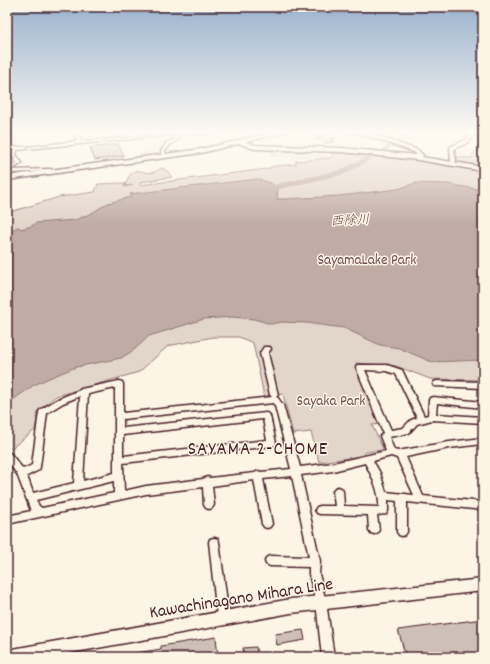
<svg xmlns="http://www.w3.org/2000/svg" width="490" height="664" viewBox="0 0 490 664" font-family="Dekko,'Klee One',sans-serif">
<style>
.built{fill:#eee5d7}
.green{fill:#e2d5ca;stroke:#967a7a}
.water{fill:#c0aca5;stroke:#917474}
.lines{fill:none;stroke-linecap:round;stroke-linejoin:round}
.river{fill:#c0aca5;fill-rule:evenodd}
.building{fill:#cfc0b7;stroke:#4a1f2b}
.minor-casing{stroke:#4a1f2b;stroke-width:3}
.major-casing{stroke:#4a1f2b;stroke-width:3}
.highway-casing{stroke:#4a1f2b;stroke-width:3}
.minor{fill:#fcf5e5;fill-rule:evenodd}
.major{fill:#fcf5e5;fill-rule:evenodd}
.highway{fill:#fcf5e5;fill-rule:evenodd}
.labels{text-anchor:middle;stroke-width:3;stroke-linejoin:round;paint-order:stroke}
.far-water-label{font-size:13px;font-style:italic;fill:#6d4950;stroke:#fcf5e5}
.park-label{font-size:15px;fill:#704c53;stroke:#fcf5e5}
.near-street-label{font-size:18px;fill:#4a1f2b;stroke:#fcf5e5}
.near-neighbourhood-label{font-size:19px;letter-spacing:1px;fill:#4a1f2b;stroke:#fcf5e5}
</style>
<rect width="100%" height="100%" fill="#fcf5e5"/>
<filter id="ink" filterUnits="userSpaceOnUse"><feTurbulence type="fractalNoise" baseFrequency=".025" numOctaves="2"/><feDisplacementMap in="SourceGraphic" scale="8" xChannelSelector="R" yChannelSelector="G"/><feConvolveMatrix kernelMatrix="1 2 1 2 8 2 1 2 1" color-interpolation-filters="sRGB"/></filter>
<g filter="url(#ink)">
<!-- built -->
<g class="built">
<path d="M156,140L167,142L161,149V154L132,158Z"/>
<path d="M276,149L326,151L327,159H320L315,156L291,159L290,157H271V151H276Z"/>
</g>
<!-- green -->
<g class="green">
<path d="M483,149V166L457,161V157L473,158L472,156L474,153Z"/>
<path d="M331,152L406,158L483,170V380L430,379L396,366L356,363L381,424L372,425L383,449L382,450L366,452L362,456L319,462L311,432L293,434L283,394L264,396L253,343L239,337H213L168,346L139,372L56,396L38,411L35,430L9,450L7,448V213L59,197L95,192L98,184L125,183L124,187L133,185L125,186C135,155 144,183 161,168L166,170L172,177L141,182L140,185L267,169L274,166L297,164L295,161L331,158L333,156Z"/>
</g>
<!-- water -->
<path class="water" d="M257,179L271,183L278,189L277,199H286L339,196L398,189L416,183L447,184L477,189V191L483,192V360L432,362L399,348L380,345L344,328L306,323L281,322L271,324L254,319L232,317L204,319L149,336L134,350L121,358L76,367L49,378L34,385L7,404V232L18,227L21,229L32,226L36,223L75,220L90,214L108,203L131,197L130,194Z"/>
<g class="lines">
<!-- river -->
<g class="river">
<path d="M406,132H414L387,150H383V148Z"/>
<path d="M373,154L377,156L375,157L345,174L270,191L262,195L258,193L264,187L340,170Z"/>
</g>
</g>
<!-- building -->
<g class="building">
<path d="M328,132L335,139H332L335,142L325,143L322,139L318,140L313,134Z"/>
<path d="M118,144L124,156L95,160L90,148Z"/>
<path d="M483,619V647H481L483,657H450L448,653L406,657L398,630Z"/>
<path d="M303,630L305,640L277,645L275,634Z"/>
<path d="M216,637L218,657H130V654L161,649V646Z"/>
<path d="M256,647L258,657H244L243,648Z"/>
</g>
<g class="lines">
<defs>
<g id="minor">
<path d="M74,132H78L81,141L138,137L176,132H218L216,133L182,135L177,134L179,139L171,144L165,151L166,156L164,157L162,156L161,151L167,142L175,139L173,135L17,150L16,155L22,163L11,170L50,169L57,172L55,173L49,171L12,173L7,171V169L17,163L12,155L13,150L7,149V147H27L77,141Z"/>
<path d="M347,132H359L366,134L364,135Z"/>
<path d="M474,132H480L472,137L469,142L454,149L456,160L455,164H451L450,147L465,140L469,135Z"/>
<path d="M264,347H270L271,349L268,353L278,395L276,397L278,398L283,405L300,467L333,463L386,451L380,436L383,433L356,367L357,365H387L402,370L424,416L428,415L429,400L430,398L433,397L483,402V408L437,403L436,414L483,417V423L432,420L417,424L409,433L389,437L394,450L398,451L449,442L483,438V444L449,448L406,457L423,496L483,502V510L407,502V532L405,535L402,536L399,535L397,532V501L388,500V511L386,514L377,515L379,530L377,533L374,534L371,533L369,530L368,515L320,514L317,513L315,510L317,507L320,506H335L333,491L335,488L338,487L341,488L343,491L344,506L379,507C380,492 372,476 365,463L333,471L301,475L320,561L319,574L326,602L334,657H322L316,602L309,574V567L270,566L266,564L265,561L266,558L270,556L309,557L292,476L263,479L272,524L270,527L267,528L264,527L262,524L254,480L212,486L214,505L212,508L209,509L206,508L204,505L203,487L146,494L7,524V516L31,511L17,474L7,461V452L10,453L23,469L32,465L39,412L40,410L58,399L80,390L81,389L119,381L122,382L123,384V413L272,397L270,395L260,353ZM365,370L386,371L396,374L417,418L411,420L403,428L391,430ZM115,388V458L114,460V473L83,481L88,394ZM80,396L74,483L33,493L27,476L39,470L40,467L47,413L63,403ZM273,403L275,406L291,469L261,472L258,471L255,473L210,478L207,477L203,479L146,486L124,491L123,463L272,446L275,445L276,443L270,416L269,414L266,413L123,428V419ZM263,419L267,440L123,456V435ZM391,456L397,458L414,495L386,492L380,473L373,461ZM114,481V493L42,508L39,506L36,500Z"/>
<path d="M437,381L483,382V388L434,386L433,384L434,382Z"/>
<path d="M214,538L218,539L219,542L229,617L227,621L223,622L219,621L217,617L209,542L210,539Z"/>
</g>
<g id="major">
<path d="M357,132H366L418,150L423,155L422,157L483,167V171L418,160L342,152L254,149L236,142L239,140L255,145L342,148L417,155L414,152Z"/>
<path d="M483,579V591L291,613L48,657H7V650L291,599Z"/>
</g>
<path id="highway" d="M275,132H287L201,153L7,180V176L201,149Z"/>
</defs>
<!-- minor casing -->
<use href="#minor" class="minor-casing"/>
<!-- major casing -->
<use href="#major" class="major-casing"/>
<!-- highway casing -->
<use href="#highway" class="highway-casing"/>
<!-- minor -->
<use href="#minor" class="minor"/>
<!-- major -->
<use href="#major" class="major"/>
<!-- highway -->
<use href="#highway" class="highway"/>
</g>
</g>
<!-- sky -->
<linearGradient id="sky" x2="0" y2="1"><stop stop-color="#98b1cd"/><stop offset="0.59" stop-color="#fefaf3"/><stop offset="1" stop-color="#fefaf3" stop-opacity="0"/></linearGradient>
<rect width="490" height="225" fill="url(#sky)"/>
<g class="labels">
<!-- far-water labels -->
<g class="far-water-label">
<text transform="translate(350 219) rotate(-3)" y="5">西除川</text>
</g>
<!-- park labels -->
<g class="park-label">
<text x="367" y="264">SayamaLake Park</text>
<text x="331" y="405">Sayaka Park</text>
</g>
<!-- near-street labels -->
<g class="near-street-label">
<text transform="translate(241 597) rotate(-9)" y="6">Kawachinagano Mihara Line</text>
</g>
<!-- near-neighbourhood labels -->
<g class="near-neighbourhood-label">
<text x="258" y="454">SAYAMA 2-CHOME</text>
</g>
</g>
<!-- margin -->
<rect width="490" height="664" fill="none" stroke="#fcf5e5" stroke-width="24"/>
<rect x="12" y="12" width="466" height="640" fill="none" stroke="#4a1f2b" stroke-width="1.5" filter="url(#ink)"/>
</svg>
